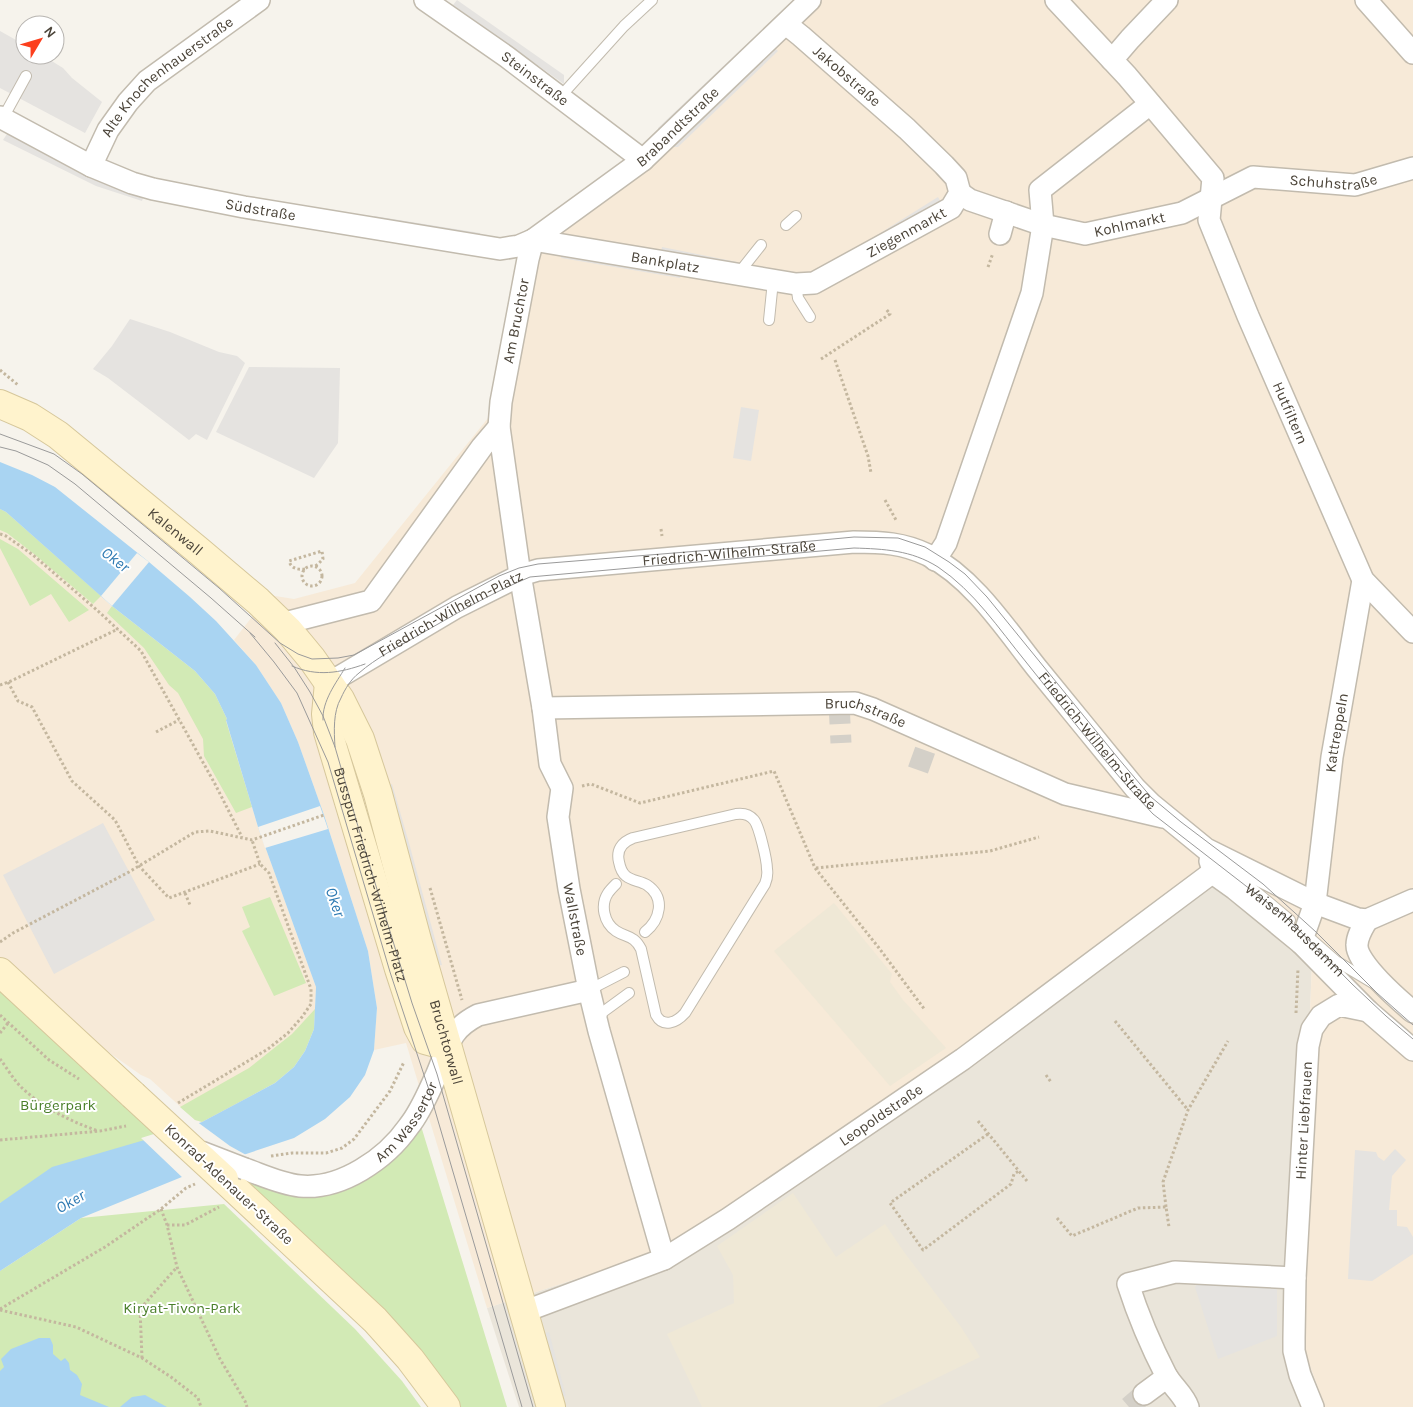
<svg xmlns="http://www.w3.org/2000/svg" width="1413" height="1407" viewBox="0 0 1413 1407" font-family="Karla,sans-serif">
<style>
.residential{fill:#eae5da}
.commercial{fill:#f7ead8}
.education{fill:#efe8d6}
.green{fill:#d2eab5}
.parking{fill:#e5e3e0}
.water{fill:#a9d4f2}
.pier{fill:#f6f3ec}
.lines{fill:none;stroke-linecap:round;stroke-linejoin:round}
.street-tunnel{stroke:#d4d0c8;stroke-width:21;stroke-dasharray:21 11;stroke-linecap:butt}
.lane-casing{stroke:#c2bbae;stroke-width:12}
.street-casing{stroke:#c2bbae;stroke-width:24}
.secondary-casing{stroke:#d6c79b;stroke-width:30}
.path{stroke:#c4b79f;stroke-width:3;stroke-dasharray:2.5 2.5;stroke-linecap:butt}
.lane{stroke:#fff;stroke-width:10}
.street{stroke:#fff;stroke-width:21}
.secondary{stroke:#fff3cd;stroke-width:28}
.tram{stroke:#9a9a9a;stroke-width:1}
.street-bridge-casing{stroke:#c2bbae;stroke-width:24;stroke-linecap:butt}
.secondary-bridge-casing{stroke:#d6c79b;stroke-width:30;stroke-linecap:butt}
.street-bridge{stroke:#fff;stroke-width:21}
.secondary-bridge{stroke:#fff3cd;stroke-width:28}
.labels{text-anchor:middle;stroke-width:4;stroke-linejoin:round;paint-order:stroke}
.street-label{font-size:15px;fill:#4b4439;stroke:#fff}
.park-label{font-size:15px;fill:#4a7f2a;stroke:#fff}
.water-label{font-size:16px;font-style:italic;fill:#2e7ab2;stroke:#fff}
</style>
<rect width="100%" height="100%" fill="#f6f3ec"/>
<!-- residential -->
<path class="residential" d="M1214,876L1312,963L1297,1330L1325,1407H519L487,1308L668,1249Z"/>
<!-- commercial -->
<g class="commercial">
<path d="M810,0H1413V1407H1325L1297,1330L1312,963L1214,876L940,1066L668,1249L487,1308L406,1043L374,1050L377,1008L368,951L324,815L298,742L281,703L256,665L234,640L269,595L294,599L355,583L501,402L528,259L579,207Z"/>
<path d="M0,509L6,512L101,596L227,719L226,721L258,827L316,987L314,1029L251,1097L202,1122L195,1120L150,1079L141,1075L77,1030L0,961Z"/>
</g>
<!-- education -->
<g class="education">
<path d="M834,903L892,974L890,982L903,1000L946,1048L890,1086L774,951Z"/>
<path d="M793,1193L836,1257L885,1224L904,1252L961,1327L980,1357L877,1407H702L667,1334L734,1303L733,1275L717,1246Z"/>
</g>
<!-- green -->
<g class="green">
<path d="M0,509L6,512L101,596L93,604L34,554L7,533L0,530Z"/>
<path d="M0,539L18,549L89,610L69,622L51,594L30,606L0,548Z"/>
<path d="M112,606L195,671L215,694L227,719L226,721L252,807L236,813L204,756L203,739L178,693L169,685L144,648L107,613Z"/>
<path d="M270,897L306,983L274,996L242,931L250,927L242,907Z"/>
<path d="M0,979L172,1132L0,1203Z"/>
<path d="M315,1009L314,1029L305,1051L294,1067L275,1083L202,1122L195,1120L180,1107L249,1068L292,1034Z"/>
<path d="M421,1126L507,1407H458L240,1179L303,1197L344,1191L390,1159Z"/>
<path d="M224,1204L355,1329L402,1381L421,1407H0V1271L81,1218Z"/>
</g>
<!-- parking -->
<g class="parking">
<path d="M457,0L564,75V84L453,5Z"/>
<path d="M793,0H800L658,136V128Z"/>
<path d="M0,31L25,45V55H42L63,68L72,78L102,102L85,133L0,88Z"/>
<path d="M774,47L778,51L678,147H668Z"/>
<path d="M7,134L105,182L144,195L142,201L96,186L3,140Z"/>
<path d="M938,197L942,204L826,267Z"/>
<path d="M374,216L480,233V239L373,222Z"/>
<path d="M662,247L737,262L736,268L661,253Z"/>
<path d="M562,252L681,272L680,278L561,258Z"/>
<path d="M130,319L170,332L219,352L237,356L245,363L207,440L196,434L189,440L108,378L93,369L112,346Z"/>
<path d="M249,367L340,368L338,443L314,478L216,432Z"/>
<path d="M741,407L759,410L751,461L733,458Z"/>
<path d="M392,784L409,843L442,965L436,966L387,786Z"/>
<path d="M103,823L155,920L54,974L3,875Z"/>
<path d="M1395,1149L1406,1160L1392,1176L1389,1210H1397V1226L1407,1227L1413,1237V1254L1372,1281L1348,1279L1355,1150L1376,1152L1378,1157L1384,1161Z"/>
<path d="M1200,1281L1277,1286V1336L1218,1359L1195,1287Z"/>
<path d="M549,1332L566,1396L560,1398L542,1334Z"/>
</g>
<!-- water -->
<g class="water">
<path d="M0,462L32,475L55,487L149,562L190,597L216,621L256,665L281,703L298,742L324,815L368,951L377,1008L374,1050L365,1075L350,1097L325,1119L294,1138L204,1168L81,1218L0,1271V1203L52,1167L172,1132L202,1122L275,1083L294,1067L305,1051L314,1029L316,987L258,827L226,720L227,719L215,694L195,671L112,606L6,512L0,509Z"/>
<path d="M39,1338H50L53,1345V1354L61,1361L65,1358L69,1363L70,1370L77,1375L82,1384L80,1395L109,1407H0V1371L4,1367L1,1359L11,1349Z"/>
<path d="M145,1395L167,1407H120L132,1397Z"/>
</g>
<!-- pier -->
<g class="pier">
<path d="M137,553L149,562L112,606L101,596Z"/>
<path d="M320,806L328,829L265,848L258,827Z"/>
<path d="M196,1121L230,1146L248,1156L184,1179L141,1138Z"/>
</g>
<g class="lines">
<!-- street-tunnel -->
<g class="street-tunnel">
<path d="M839,703L841,743"/>
<path d="M918,770L931,734"/>
<path d="M1129,1407L1144,1394"/>
</g>
<defs>
<g id="lane">
<path d="M560,97L624,26L652,0"/>
<path d="M3,118L26,76"/>
<path d="M786,225L796,216"/>
<path d="M738,274L761,245"/>
<path d="M796,284L798,298L810,317"/>
<path d="M769,320L773,281"/>
<path d="M1230,870L1290,920"/>
<path d="M616,884C613,887 610,890 608,893C600,905 604,923 616,931C627,938 634,935 641,949L656,1015C663,1028 676,1023 685,1013L765,884C767,879 768,875 767,869C767,860 759,826 754,820C749,814 743,813 736,814L633,838C622,842 616,850 619,862C620,867 622,873 626,876C632,881 641,881 647,885C666,898 660,920 645,932"/>
<path d="M1312,940L1336,961L1373,983"/>
<path d="M589,990L624,972"/>
<path d="M599,1020L603,1012L629,993"/>
</g>
<g id="street">
<path id="s1" d="M425,0L507,57L643,160"/>
<path id="s2" d="M1056,0L1127,76L1213,178L1209,220L1248,316L1363,580L1413,632"/>
<path d="M1366,0L1413,53"/>
<path d="M1112,60L1130,39L1167,0"/>
<path id="s3" d="M0,117L91,166L132,183L153,189L244,207L500,249L519,246L533,240L643,160L810,0"/>
<path id="s4" d="M91,166L108,130L128,102L147,81L259,0"/>
<path id="s5" d="M960,193L970,200L1043,225L1085,234L1182,213L1253,177L1355,185L1413,168"/>
<path d="M1000,234L1006,212"/>
<path id="s6" d="M533,240L528,259L501,402L499,427L519,568L543,708L550,764L562,788L558,817L569,889L589,990L599,1031L664,1259"/>
<path id="s7" d="M533,240L796,284L814,283L951,208L960,193L956,178L944,165L907,129L801,36L786,24"/>
<path d="M935,560L946,543L1032,293L1043,225L1040,190L1150,104"/>
<path d="M281,624L371,601L482,447L499,427"/>
<path id="s8" d="M329,683L457,607L521,575L538,570L854,542C882,542 903,543 928,555C973,578 1006,629 1036,667C1069,707 1102,748 1135,788L1151,804L1206,849L1315,903L1358,919L1367,920L1413,900"/>
<path id="s9" d="M543,708L855,703L873,709L1065,794L1163,817"/>
<path d="M1210,861L1214,874L1235,889L1301,943L1368,1011L1413,1050"/>
<path d="M1367,920C1363,927 1357,936 1357,945C1356,963 1399,1000 1413,1012"/>
<path id="s10" d="M1301,943L1315,903L1332,757L1363,580"/>
<path id="s11" d="M245,1169C262,1175 281,1184 300,1186C341,1190 386,1159 409,1126C421,1111 428,1093 436,1076C449,1047 447,1031 478,1015L589,990"/>
<path id="s12" d="M523,1312L664,1259L728,1219L963,1059L1209,875L1214,874"/>
<path d="M1144,1394L1167,1377"/>
<path d="M1188,1407C1184,1395 1172,1386 1166,1375C1151,1346 1138,1315 1128,1284L1175,1272L1295,1278"/>
<path id="s13" d="M1313,1407L1300,1375L1294,1351V1338L1295,1278L1308,1046L1312,1029L1321,1016L1339,1005L1368,1011"/>
</g>
<g id="secondary">
<path id="s14" d="M0,404L30,417L58,435L199,551L258,601L288,630L312,659L340,699L360,739L378,794L417,940L551,1407"/>
<path id="s15" d="M329,683L326,714L328,732L399,969L418,1027L425,1040L447,1046"/>
<path d="M0,972L133,1095"/>
<path d="M224,1179L375,1320L410,1359L446,1407"/>
</g>
</defs>
<!-- lane casing -->
<use href="#lane" class="lane-casing"/>
<!-- street casing -->
<use href="#street" class="street-casing"/>
<!-- secondary casing -->
<use href="#secondary" class="secondary-casing"/>
<!-- path -->
<g class="path">
<path d="M988,267L993,253"/>
<path d="M821,359L890,314L886,309"/>
<path d="M835,360L868,456L871,473"/>
<path d="M0,370L18,385"/>
<path d="M885,500L896,520"/>
<path d="M661,529L662,536"/>
<path d="M0,534L6,536L33,555L98,611L141,651L215,784L242,837"/>
<circle cx="312" cy="576" r="10"/>
<path d="M305,569C297,570 291,568 289,561L322,551L323,559L318,564L314,567"/>
<path d="M8,682L18,701L32,707L72,781L115,820L139,866L169,898L260,864"/>
<path d="M0,685L11,681L118,629"/>
<path d="M156,732L179,720"/>
<path d="M582,786L591,784L640,803L774,771L815,868L879,948L925,1010"/>
<path d="M816,868L990,851L1039,837"/>
<path d="M430,888L462,1000"/>
<path d="M185,893L190,905"/>
<path d="M0,942L13,933L129,872L195,832L210,831L252,840L324,815"/>
<path d="M1296,1013L1298,969"/>
<path d="M0,1015L49,1060L79,1079"/>
<path d="M1115,1021L1188,1110"/>
<path d="M0,1033L8,1023"/>
<path d="M0,1059C7,1068 13,1079 21,1087C43,1108 70,1121 98,1131"/>
<path d="M1046,1075L1051,1082"/>
<path d="M178,1103L268,1049L288,1033L302,1017L311,1004V989L269,873L260,864L252,840"/>
<path d="M978,1121L1027,1181"/>
<path d="M988,1134L890,1203L923,1250L1011,1184L1014,1174L1019,1171"/>
<path d="M0,1140L100,1131L126,1126"/>
<path d="M271,1156L292,1153H326L342,1148L354,1139L390,1091L404,1062"/>
<path d="M1166,1207L1163,1182L1188,1110L1228,1041"/>
<path d="M161,1209L167,1225L177,1267L220,1359L245,1401L247,1407"/>
<path d="M1057,1218L1072,1236L1138,1208L1166,1207L1169,1227"/>
<path d="M167,1225H185L219,1207"/>
<path d="M0,1309L105,1247L161,1209L186,1188L195,1184"/>
<path d="M0,1310L76,1327L142,1358L171,1377L198,1398L201,1407"/>
<path d="M142,1358L140,1309L177,1267"/>
</g>
<!-- lane -->
<use href="#lane" class="lane"/>
<!-- street -->
<use href="#street" class="street"/>
<!-- secondary -->
<use href="#secondary" class="secondary"/>
<!-- tram -->
<g class="tram">
<path d="M0,434L54,454L82,474L219,588L280,643L298,654L312,659L338,658L354,655L499,576L519,568L538,564L748,547L854,537L898,538L925,547L949,562L965,574L987,597L1118,758L1151,797L1181,822L1263,884L1316,932L1377,993L1413,1025"/>
<path d="M0,447L16,451L48,465L75,484L211,598L255,637"/>
<path d="M250,633L274,662L297,693L328,762L390,972L429,1090L522,1407"/>
<path d="M275,643L294,667L310,692L323,716L335,747L364,847L412,1003L437,1074L533,1407"/>
<path d="M292,666C317,677 340,673 365,664"/>
<path d="M323,720C322,701 336,683 345,668"/>
<path id="s16" d="M335,747C334,731 333,712 341,698C345,689 351,679 359,673C376,658 398,647 417,636C454,615 491,593 530,577L854,548C884,549 911,550 938,567C974,591 999,629 1026,662C1067,713 1107,766 1153,814L1286,917L1352,984L1386,1016L1413,1039"/>
</g>
<defs>
<path id="street-bridge" d="M201,1152L245,1169"/>
<path id="secondary-bridge" d="M133,1095L224,1179"/>
</defs>
<!-- street-bridge casing -->
<use href="#street-bridge" class="street-bridge-casing"/>
<!-- secondary-bridge casing -->
<use href="#secondary-bridge" class="secondary-bridge-casing"/>
<!-- street-bridge -->
<use href="#street-bridge" class="street-bridge"/>
<!-- secondary-bridge -->
<use href="#secondary-bridge" class="secondary-bridge"/>
</g>
<g class="labels">
<!-- street labels -->
<g class="street-label">
<text transform="translate(847 76) rotate(41)" y="5">Jakobstraße</text>
<text dy="5" stroke="none"><textPath href="#s1" startOffset="135">Steinstraße</textPath></text>
<text dy="5" stroke="none"><textPath href="#s4" startOffset="120">Alte Knochenhauerstraße</textPath></text>
<text dy="5" stroke="none"><textPath href="#s3" startOffset="740">Brabandtstraße</textPath></text>
<text dy="5" stroke="none"><textPath href="#s5" startOffset="392">Schuhstraße</textPath></text>
<text dy="5" stroke="none"><textPath href="#s3" startOffset="279">Südstraße</textPath></text>
<text dy="5" stroke="none"><textPath href="#s5" startOffset="178">Kohlmarkt</textPath></text>
<text dy="5" stroke="none"><textPath href="#s7" startOffset="390">Ziegenmarkt</textPath></text>
<text dy="5" stroke="none"><textPath href="#s7" startOffset="134">Bankplatz</textPath></text>
<text transform="translate(516 321) rotate(-79)" y="5">Am Bruchtor</text>
<text dy="5" stroke="none"><textPath href="#s2" startOffset="489">Hutfiltern</textPath></text>
<text dy="5" stroke="none"><textPath href="#s14" startOffset="218">Kalenwall</textPath></text>
<text dy="5" stroke="none"><textPath href="#s8" startOffset="430">Friedrich-Wilhelm-Straße</textPath></text>
<text dy="5" stroke="none"><textPath href="#s8" startOffset="140">Friedrich-Wilhelm-Platz</textPath></text>
<text dy="5" stroke="none"><textPath href="#s9" startOffset="324">Bruchstraße</textPath></text>
<text dy="5" stroke="none"><textPath href="#s10" startOffset="214">Kattreppeln</textPath></text>
<text dy="5" stroke="none"><textPath href="#s8" startOffset="884">Friedrich-Wilhelm-Straße</textPath></text>
<text dy="5" stroke="none"><textPath href="#s15" startOffset="198">Busspur Friedrich-Wilhelm-Platz</textPath></text>
<text dy="5" stroke="none"><textPath href="#s6" startOffset="691">Wallstraße</textPath></text>
<text dy="5" stroke="none"><textPath href="#s16" startOffset="1202">Waisenhausdamm</textPath></text>
<text dy="5" stroke="none"><textPath href="#s14" startOffset="814">Bruchtorwall</textPath></text>
<text dy="5" stroke="none"><textPath href="#s12" startOffset="411">Leopoldstraße</textPath></text>
<text dy="5" stroke="none"><textPath href="#s11" startOffset="189">Am Wassertor</textPath></text>
<text dy="5" stroke="none"><textPath href="#s13" startOffset="290">Hinter Liebfrauen</textPath></text>
<text transform="translate(229 1184) rotate(43)" y="5">Konrad-Adenauer-Straße</text>
</g>
<!-- park labels -->
<g class="park-label">
<text x="58" y="1110">Bürgerpark</text>
<text x="182" y="1313">Kiryat-Tivon-Park</text>
</g>
<!-- water labels -->
<g class="water-label">
<text transform="translate(116 559) rotate(38)" y="6">Oker</text>
<text transform="translate(336 902) rotate(71)" y="6">Oker</text>
<text transform="translate(70 1201) rotate(-30)" y="6">Oker</text>
</g>
</g>
<!-- north arrow -->
<g transform="translate(40 40) rotate(52)"><circle r="24" fill="#ffffff" stroke="#b7b4b0"/>
<path d="M0-4L9 19L0 12L-9 19Z" fill="#fc3f1d"/>
<text y="-8" font-size="14" font-weight="bold" text-anchor="middle" fill="#4b4439">N</text>
</g>
</svg>
